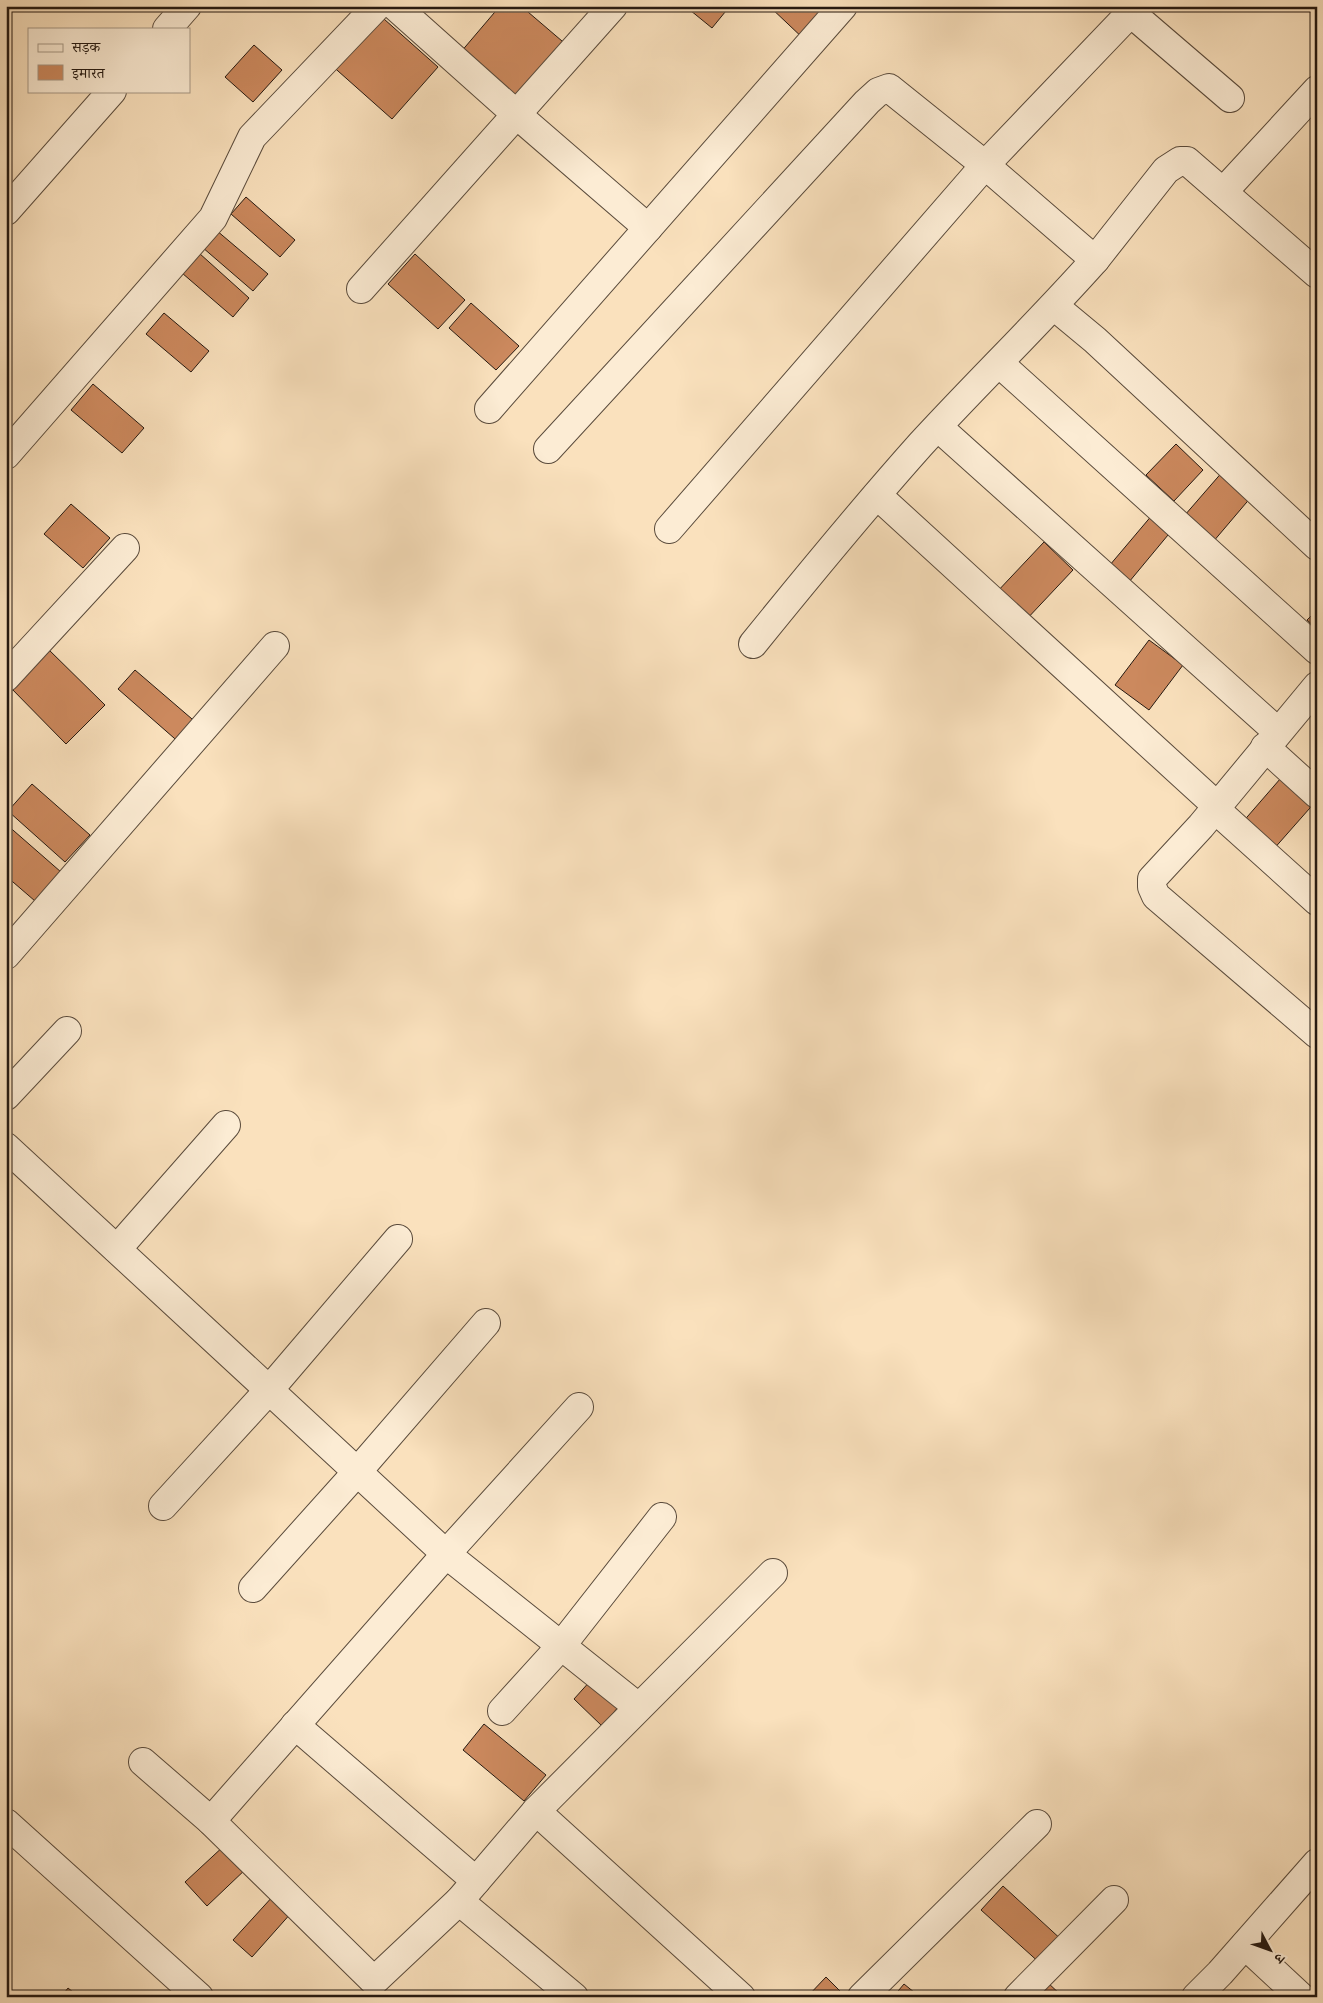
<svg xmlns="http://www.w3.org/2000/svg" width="1323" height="2003" viewBox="0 0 1323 2003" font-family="Cardo,'Noto Serif Devanagari',serif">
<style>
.building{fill:#cc895e;stroke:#251911}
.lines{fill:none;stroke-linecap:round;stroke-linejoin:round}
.street-casing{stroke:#5a4b3c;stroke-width:30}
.street{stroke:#fcecd4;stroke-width:28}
</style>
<rect width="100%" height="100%" fill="#fae1bd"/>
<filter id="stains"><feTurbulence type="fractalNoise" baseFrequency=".004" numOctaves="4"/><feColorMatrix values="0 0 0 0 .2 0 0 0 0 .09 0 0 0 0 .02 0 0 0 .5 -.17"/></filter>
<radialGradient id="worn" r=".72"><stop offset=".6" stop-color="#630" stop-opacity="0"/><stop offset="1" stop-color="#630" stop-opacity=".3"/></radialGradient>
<!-- building -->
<g class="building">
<path d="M500,6H521L569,47L520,104L460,53Z"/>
<path d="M685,6H730L712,28Z"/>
<path d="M769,6H839L806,41Z"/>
<path d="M1307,6H1317V18L1306,8Z"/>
<path d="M375,11L438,67L392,119L329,63Z"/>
<path d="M254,45L282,70L253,102L225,77Z"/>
<path d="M246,197L295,240L280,257L231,214Z"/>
<path d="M216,230L268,274L253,291L202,247Z"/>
<path d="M199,253L249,298L233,317L182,273Z"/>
<path d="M415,254L465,300L438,329L388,284Z"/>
<path d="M471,303L519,346L496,370L449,328Z"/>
<path d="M164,313L209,351L191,372L146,334Z"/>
<path d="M93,384L144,428L122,453L71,410Z"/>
<path d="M1176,444L1203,470L1174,501L1146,475Z"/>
<path d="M1224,470L1252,496L1207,549L1178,523Z"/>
<path d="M71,504L110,538L83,568L44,534Z"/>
<path d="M1153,514L1173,529L1124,588L1104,572Z"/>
<path d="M1044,542L1073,570L1024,622L995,594Z"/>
<path d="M1317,610V629L1307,620Z"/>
<path d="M1149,640L1183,665L1149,710L1115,685Z"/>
<path d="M45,646L105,705L66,744L7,684Z"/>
<path d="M135,670L199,725L182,745L118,689Z"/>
<path d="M1287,771L1317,800L1272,851L1241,824Z"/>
<path d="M32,784L90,835L65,862L8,811Z"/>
<path d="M6,824L61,872L35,901L6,876Z"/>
<path d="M592,1679L620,1705L602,1726L574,1699Z"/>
<path d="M484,1724L546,1775L524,1801L463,1750Z"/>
<path d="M226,1844L248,1867L207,1906L185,1882Z"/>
<path d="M1003,1886L1064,1942L1042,1965L981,1910Z"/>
<path d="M274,1895L292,1912L252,1957L233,1940Z"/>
<path d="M826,1977L846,1997H807Z"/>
<path d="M1046,1981L1063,1997H1031Z"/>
<path d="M904,1984L920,1997H893Z"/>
<path d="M68,1988L79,1997H61Z"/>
</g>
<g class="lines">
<defs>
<g id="street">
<path d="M395,6L516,114L648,228"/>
<path d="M1131,13L1230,98"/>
<path d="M167,29L187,6"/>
<path d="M1223,192L1317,90"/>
<path d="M6,211L112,91"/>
<path d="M1095,260L1166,170L1180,161H1187L1317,274"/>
<path d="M361,289L613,6"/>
<path d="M1054,306L1095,340L1317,546"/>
<path d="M999,363L1317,650"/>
<path d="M489,409L843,6"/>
<path d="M938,427L1278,732"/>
<path d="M548,449L867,102L878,92L889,88L985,165L1095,260C1039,323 978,382 921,444C863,509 808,576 753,644"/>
<path d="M6,455L213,218L252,137L377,6"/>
<path d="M877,495L1217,806"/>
<path d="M669,529L985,165L1137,6"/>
<path d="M6,677L125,548"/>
<path d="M1317,686L1201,826L1152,879V887L1156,896L1317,1034"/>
<path d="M1265,747L1317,794"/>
<path d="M1215,809L1317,901"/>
<path d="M6,955L275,646"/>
<path d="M6,1096L67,1031"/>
<path d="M6,1147L269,1390L398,1239"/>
<path d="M117,1249L226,1125"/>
<path d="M163,1506L269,1390L446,1554L579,1407"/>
<path d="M253,1588L357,1472L486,1323"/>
<path d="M502,1711L561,1646L662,1517"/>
<path d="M295,1725L476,1881"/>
<path d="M143,1762L211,1821L374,1981L459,1901L536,1811L773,1573"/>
<path d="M536,1811L741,1997"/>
<path d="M211,1821L446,1554L638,1707"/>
<path d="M6,1823L199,1997"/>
<path d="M459,1901L574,1997"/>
<path d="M1245,1945L1301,1997"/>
<path d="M862,1997L1037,1824"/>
<path d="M1018,1997L1114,1900"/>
<path d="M1196,1997L1220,1973L1317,1863"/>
</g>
</defs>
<!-- street casing -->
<use href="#street" class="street-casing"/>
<!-- street -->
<use href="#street" class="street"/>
</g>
<!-- margin -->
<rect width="1323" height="2003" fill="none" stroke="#fae1bd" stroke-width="25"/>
<rect x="8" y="8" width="1308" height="1988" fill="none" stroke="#251911" stroke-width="2.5"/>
<rect x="12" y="12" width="1298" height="1978" fill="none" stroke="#251911"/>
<!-- legend -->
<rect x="28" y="28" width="162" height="65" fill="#fcecd4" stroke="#a69886"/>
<rect x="38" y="44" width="25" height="8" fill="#fcecd4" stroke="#a69886"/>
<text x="72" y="52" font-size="15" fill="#251911">सड़क</text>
<rect x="38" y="65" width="25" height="15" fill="#cc895e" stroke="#a69886"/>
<text x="72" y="78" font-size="15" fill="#251911">इमारत</text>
<!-- north arrow -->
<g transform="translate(1270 1950) rotate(131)" stroke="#fcecd4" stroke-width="4" paint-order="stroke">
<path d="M0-4L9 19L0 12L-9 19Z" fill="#251911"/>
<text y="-8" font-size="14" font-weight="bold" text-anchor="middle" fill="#251911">उ</text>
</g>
<rect width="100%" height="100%" filter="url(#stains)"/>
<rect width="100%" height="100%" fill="url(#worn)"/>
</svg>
